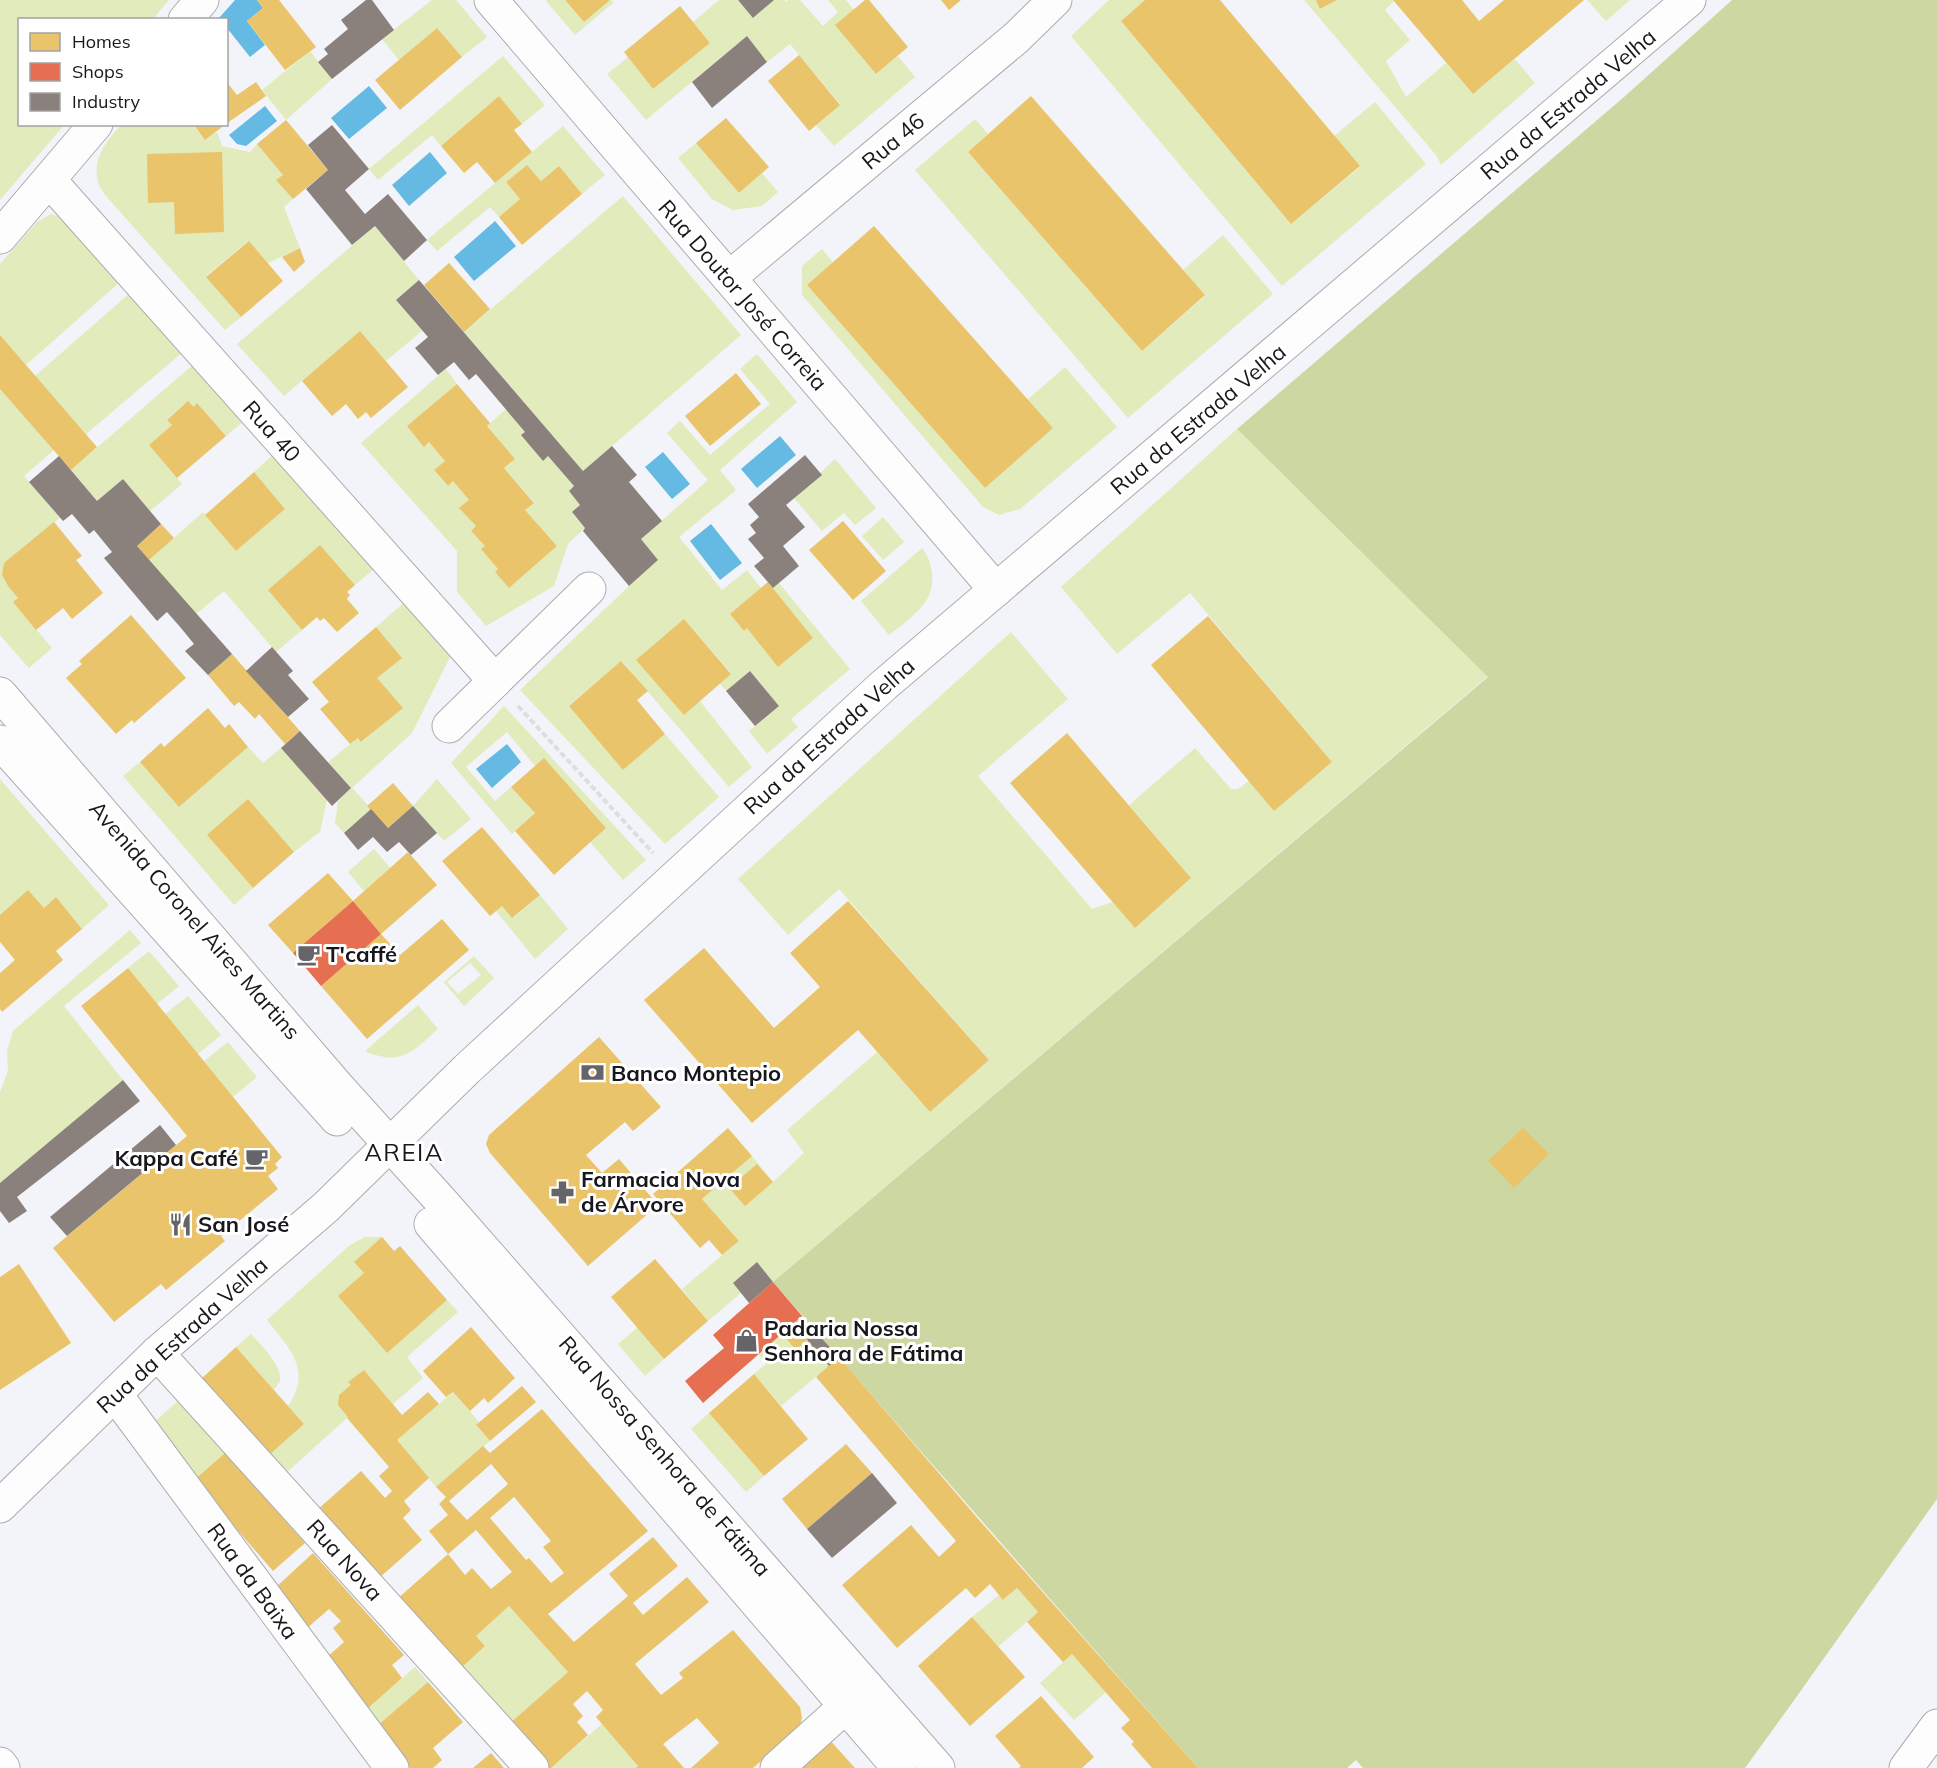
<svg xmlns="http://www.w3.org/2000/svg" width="1937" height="1768" viewBox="0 0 1937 1768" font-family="Mulish,sans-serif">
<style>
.green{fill:#e1ebbc;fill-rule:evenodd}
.forest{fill:#ccd7a1}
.water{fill:#64bae2}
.homes{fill:#e9c46a;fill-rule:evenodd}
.shops{fill:#e76f51}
.industry{fill:#8a817c}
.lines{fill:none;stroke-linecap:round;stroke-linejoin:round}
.minor-casing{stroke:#acacb0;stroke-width:35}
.tertiary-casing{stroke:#acacb0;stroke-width:35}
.path{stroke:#dddee0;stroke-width:4;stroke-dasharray:6 3;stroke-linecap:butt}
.minor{stroke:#fdfdfe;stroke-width:33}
.tertiary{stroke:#fdfdfe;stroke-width:33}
.labels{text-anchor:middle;stroke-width:6;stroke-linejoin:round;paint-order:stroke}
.street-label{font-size:22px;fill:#18181c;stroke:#fff}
.poi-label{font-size:22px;font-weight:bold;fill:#18181c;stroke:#fff;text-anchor:start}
.neighbourhood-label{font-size:24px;letter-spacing:1.5px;fill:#18181c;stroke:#fff}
</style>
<rect width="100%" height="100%" fill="#f3f4f9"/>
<!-- green -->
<g class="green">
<path d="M0,0H169L153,19L20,20V124L64,125L0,200Z"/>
<path d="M432,0H456L487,37L462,57L437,28L399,60L382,39Z"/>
<path d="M548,0H565L584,22L610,0L614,2L575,35L546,1Z"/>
<path d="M719,0H738L754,18L774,0H785L786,2L788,0H800L823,26L838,12L828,0H846L854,10L836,25L876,74L898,56L915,77L834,146L816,125L840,104L790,44L767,62L747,36L646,120L607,74L628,57L653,89L710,43L693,22Z"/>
<path d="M1109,0H1145L1121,21L1291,224L1360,167L1334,136L1375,102L1426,164L1282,286L1071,36Z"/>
<path d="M1304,0H1316L1321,9L1337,0H1393L1394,1L1385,10L1410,40L1386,61L1406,97L1446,63L1473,94L1515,59L1535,83L1441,165L1436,155Z"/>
<path d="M1587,0H1630L1606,21Z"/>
<path d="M310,51L332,79L286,120L262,90Z"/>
<path d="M503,56L545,105L522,124L499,96L441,146L432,135L378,180L369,169Z"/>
<path d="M975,119L988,134L968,152L1142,351L1205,296L1183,270L1223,235L1273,294L1128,418L915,170Z"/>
<path d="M121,125H193L205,140L217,132L222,146L250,152L257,144L283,175L277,180L293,199L284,207L300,248L268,263L248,241L206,276L241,317L225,330L105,195C102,190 97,183 97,177C94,156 108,139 121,125Z"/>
<path d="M563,126L605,175L582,194L559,166L541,181L527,165L506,182L520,199L499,217L490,207L437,251L427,240Z"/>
<path d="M696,143L739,193L762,173L778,192L762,206L733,210L712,199L678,158Z"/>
<path d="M623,196L741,335L583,471L464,332Z"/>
<path d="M51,214L66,219L121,281L26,365L0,335V264L37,222Z"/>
<path d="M375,226L419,280L396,300L422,331L386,361L360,331L284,396L237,344Z"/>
<path d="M822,249L833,262L807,285L985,488L1053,428L1027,400L1065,367L1117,427L1020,509L999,515L983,507L802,295V266Z"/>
<path d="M130,293L183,352L86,434L35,376Z"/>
<path d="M757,354L797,402L720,470L736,490L679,537L722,590L747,570L761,588L730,614L744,631L747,628L779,666L813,638L773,588L779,583L850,669L791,719L798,727L767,754L749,731L779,706L750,671L726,691L720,684L731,673L684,619V715L700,701L752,767L729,787L622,661L569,705L623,770L665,734L719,797L665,844L520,690L629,586L658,560L641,539L708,480L667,433L680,421L710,455L770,404L740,369Z"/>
<path d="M194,364L244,421L226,436L198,404L194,407L188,401L167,419L172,425L149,445L182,484L150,511L123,479L97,501L71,470Z"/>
<path d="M446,369L457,384L408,426L425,446L429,442L445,461L434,470L447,486L453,481L469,500L460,508L476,526L471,531L485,546L482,549L498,569L495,572L509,588L557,546L525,510L534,502L504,468L515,459L487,426L506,409L525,432L522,435L543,461L548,456L574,486L569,491L580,505L572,513L585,528L568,544L554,586L486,626L457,592V551L361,443Z"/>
<path d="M0,389L54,450L24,476L60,518L5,563L2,575L8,586L18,598L13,602L52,648L29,668L0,635Z"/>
<path d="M1237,429L1488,676L773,1282L757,1263L733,1283L741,1293L708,1321L682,1289L739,1241L702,1199L752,1156L773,1182L804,1153L787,1130L877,1052L930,1112L989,1060L839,889L788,935L738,879L1011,632L1068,699L978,776L1092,909L1113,902L1135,928L1191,878L1129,805L1195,748L1231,789H1238L1249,781L1274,811L1332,762L1190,593L1117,654L1061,587Z"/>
<path d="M274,454L375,568L355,585L320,545L269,590L302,630L276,652L224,591L196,614L149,560L203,512L236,551L285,509L254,472Z"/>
<path d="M835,459L876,508L855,525L844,513L822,531L794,498Z"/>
<path d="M883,517L904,542L883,560L862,536Z"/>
<path d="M922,548C928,556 931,563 932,573C936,603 909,619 889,635L861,601Z"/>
<path d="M405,602L451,655L412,733L352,788L371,809L344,833L335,823L338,801L351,788L328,762L358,738L362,742L402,708L377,678L401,657L376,627Z"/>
<path d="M504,706L646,860L623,880L590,842L606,828L544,759L535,766L507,732L466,767L495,801L511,787L535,813L512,834L451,763Z"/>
<path d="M248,747L263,763L281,748L327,800L320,832L294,852L248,800L208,836L253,888L234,905L123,776L140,762L179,807Z"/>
<path d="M0,779L109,905L82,929L56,897L44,908L28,891L0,915Z"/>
<path d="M437,779L471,819L444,841L413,806Z"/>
<path d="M374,849L390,868L364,891L348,872Z"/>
<path d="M540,895L568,929L535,959L496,911L502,906L513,918Z"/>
<path d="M130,930L141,943L64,1006L123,1080L0,1183V1092L8,1071L7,1051L13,1031Z"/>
<path d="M149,951L179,986L157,1004L128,968Z"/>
<path d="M474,956L494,978L464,1006L444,982ZM470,963L481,975L458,994L447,982Z"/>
<path d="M188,996L221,1035L198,1054L165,1014Z"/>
<path d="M418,1005L438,1029C422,1043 407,1061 384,1057C377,1055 371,1055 365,1051Z"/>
<path d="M228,1042L257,1077L233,1097L204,1061Z"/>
<path d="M365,1237H382L354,1262L364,1273L387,1352L447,1300L458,1312L407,1357L423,1378L393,1404L364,1370L349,1382L351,1385L348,1417L285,1474L268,1456L304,1424L288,1406C313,1370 289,1348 267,1320L350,1245Z"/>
<path d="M638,1327L664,1359L645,1376L618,1344Z"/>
<path d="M251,1334C260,1344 283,1366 280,1381C279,1383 275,1388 274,1390L236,1347Z"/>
<path d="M782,1334L796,1350L807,1340L829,1366L781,1406L754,1374L766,1364L758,1354Z"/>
<path d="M453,1392L479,1422L476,1426L490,1441L436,1487L397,1440Z"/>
<path d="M179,1400L225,1453L193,1481L151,1425Z"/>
<path d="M709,1413L764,1476L746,1492L691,1429Z"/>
<path d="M1017,1588L1038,1612L998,1647L972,1617L999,1595L1004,1600Z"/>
<path d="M509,1606L568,1672L508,1725L459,1670L485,1646L476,1636Z"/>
<path d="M1072,1654L1106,1692L1074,1720L1040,1683Z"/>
<path d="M415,1667L428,1682L377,1726L366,1710Z"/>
<path d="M602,1724L638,1766L636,1768H551Z"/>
</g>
<!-- forest -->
<path class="forest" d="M1732,0H1937V1499L1790,1706L1745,1768H1363L1356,1760L1347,1768H1198L773,1282L1488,677L1237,429L1624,97Z"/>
<!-- water -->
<g class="water">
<path d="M235,0H257L263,8L247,21L265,45L250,57L227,28L226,20L219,18Z"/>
<path d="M369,86L387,108L349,139L331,118Z"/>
<path d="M265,106L277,121L246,146L237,144L229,135Z"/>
<path d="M430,152L447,173L409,206L392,185Z"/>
<path d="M495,221L516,246L474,281L454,257Z"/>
<path d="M780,436L796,455L757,488L741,469Z"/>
<path d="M663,452L690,484L672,499L645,467Z"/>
<path d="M711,524L742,563L720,580L690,541Z"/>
<path d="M507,744L521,762L492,788L476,769Z"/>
</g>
<!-- homes -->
<g class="homes">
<path d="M257,0H279L316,47L285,70L247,21L263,8Z"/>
<path d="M565,0H610L584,22Z"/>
<path d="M865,0H869L908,47L876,74L835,25Z"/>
<path d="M941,0H961L949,10Z"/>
<path d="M1145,0H1220L1360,166L1291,224L1121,21Z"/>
<path d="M1316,0H1337L1320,9Z"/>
<path d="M1393,0H1462L1479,21L1504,0H1584L1473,94Z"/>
<path d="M680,6L710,43L653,89L624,52Z"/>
<path d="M437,28L462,57L400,110L375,80Z"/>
<path d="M799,55L840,105L809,131L768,81Z"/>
<path d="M226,81L237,95L256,82L266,96L226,124Z"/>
<path d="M499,96L522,124L514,130L532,152L495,183L477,162L464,173L441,146Z"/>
<path d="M1031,96L1205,295L1142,351L968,152Z"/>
<path d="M726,118L769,167L739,193L696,143Z"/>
<path d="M286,120L328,170L293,199L276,180L283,175L257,144Z"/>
<path d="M193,124H226L205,140Z"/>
<path d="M222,152L224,232L175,234L174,202L148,203L147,154Z"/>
<path d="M527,165L541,181L559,166L582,194L522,245L499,217L520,199L506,182Z"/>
<path d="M874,226L1053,428L985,488L807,285Z"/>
<path d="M249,241L283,281L241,317L206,277Z"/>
<path d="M300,248L305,262L294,272L282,257Z"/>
<path d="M449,263L490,309L464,332L424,285Z"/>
<path d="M360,331L408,387L371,418L366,412L358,419L346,404L332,416L302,381Z"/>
<path d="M0,335L97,447L71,470L0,389Z"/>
<path d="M736,373L761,404L710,446L685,416Z"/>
<path d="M457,384L490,423L487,426L515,459L504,468L534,503L525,510L557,546L509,588L495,572L498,569L481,549L485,546L471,531L476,526L459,508L469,500L453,481L448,486L434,470L445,461L429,442L424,447L407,426Z"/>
<path d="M188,401L194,407L197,403L226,436L177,478L149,445L172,425L167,420Z"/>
<path d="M254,472L285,509L236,551L205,515Z"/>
<path d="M843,521L886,571L853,600L809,550Z"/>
<path d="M54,522L82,556L76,560L103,593L72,619L63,608L36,630L13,602L18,598L8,586L2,575L4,563Z"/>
<path d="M161,524L174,538L149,560L137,546Z"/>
<path d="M320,545L355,585L347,592L350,595L347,599L359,613L337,632L324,618L320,621L317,617L302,630L268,590Z"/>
<path d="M768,582L813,638L778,667L747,628L744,631L730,614Z"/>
<path d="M131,615L186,678L134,723L132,720L116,734L66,678L82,664L79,661Z"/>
<path d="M1208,616L1332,762L1274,811L1151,665Z"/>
<path d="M684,619L731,674L684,715L636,660Z"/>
<path d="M376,627L402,658L377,678L403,708L361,742L358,738L350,744L320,709L329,702L312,682Z"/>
<path d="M232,654L300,731L285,744L259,714L255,719L239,702L234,706L208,675Z"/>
<path d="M621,661L648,691L637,700L665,734L623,770L569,706Z"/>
<path d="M208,708L225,728L229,724L248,747L179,807L140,762L161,743L164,747Z"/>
<path d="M1067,733L1191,878L1135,928L1010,783Z"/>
<path d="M544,758L606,828L554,875L515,831L535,813L511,787Z"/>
<path d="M393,783L413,806L388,828L367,806Z"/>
<path d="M248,799L294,852L253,888L207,835Z"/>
<path d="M482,827L540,895L512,918L502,906L490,916L442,861Z"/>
<path d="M408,852L437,885L381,934L353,901Z"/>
<path d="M328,873L353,901L293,953L268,925Z"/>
<path d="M28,890L44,908L56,897L82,929L56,951L63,960L2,1012L0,1009V973L15,960L0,942V915Z"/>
<path d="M848,901L989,1060L930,1112L858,1030L752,1123L644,1000L704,948L774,1028L820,987L790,953Z"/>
<path d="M442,919L469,950L367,1039L321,986L381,934L400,955Z"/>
<path d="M128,968L282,1157L275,1164L278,1168L268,1176L278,1189L221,1236L225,1241L166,1290L161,1284L114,1322L53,1248L187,1136L81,1006Z"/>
<path d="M599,1037L661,1107L633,1131L625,1122L586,1155L602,1173L619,1159L658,1205L588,1266L490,1153L486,1144L489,1135Z"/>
<path d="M728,1128L752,1156L702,1199L739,1241L722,1255L709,1240L700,1248L653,1194Z"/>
<path d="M1523,1128L1549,1154L1514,1188L1488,1161Z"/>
<path d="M757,1164L773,1182L745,1206L729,1188Z"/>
<path d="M382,1237L394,1251L400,1246L447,1300L387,1353L338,1296L364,1273L354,1262Z"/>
<path d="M655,1259L708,1321L664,1359L611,1297Z"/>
<path d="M19,1264L71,1343L0,1390V1277Z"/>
<path d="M802,1316L816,1332L796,1350L782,1334Z"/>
<path d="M471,1327L515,1378L488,1403L484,1398L470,1411L453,1392L446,1397L423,1371Z"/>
<path d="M236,1347L304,1424L268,1456L201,1379Z"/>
<path d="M839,1357L980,1521L1198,1768H1152L1131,1744L1134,1742L1121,1728L1130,1720L1072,1654L1063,1662L1027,1622L1038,1612L1017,1588L1003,1600L990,1584L975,1598L966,1588L897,1648L842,1585L911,1525L939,1557L956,1541L816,1377Z"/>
<path d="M364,1370L402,1415L428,1392L439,1404L397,1440L429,1478L404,1501L411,1510L403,1518L422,1540L378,1579L317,1510L361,1471L385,1498L392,1491L379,1476L389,1467L347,1418L348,1417L338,1405L339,1395L351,1385L348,1382Z"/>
<path d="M754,1374L808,1439L764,1476L709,1413Z"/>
<path d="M522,1386L536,1402L490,1441L476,1425Z"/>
<path d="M542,1409L648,1531L548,1614L574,1642L628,1596L609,1574L653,1537L678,1566L633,1603L643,1615L687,1577L709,1602L635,1664L661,1695L683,1678L679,1673L733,1630L800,1707L802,1718L800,1727L753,1768H691L719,1743L697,1718L663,1744L684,1768H636L638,1766L596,1717L603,1710L587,1691L573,1704L583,1716L577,1722L588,1735L551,1768H546L508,1725L568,1672L509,1606L476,1636L485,1646L459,1670L396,1600L448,1554L465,1575L472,1568L491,1589L512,1572L476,1530L448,1554L429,1531L448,1515L439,1504L446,1497L436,1487L483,1446L490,1453ZM491,1464L508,1484L467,1520L449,1501ZM514,1497L551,1541L543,1547L564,1573L551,1583L529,1558L526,1560L490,1518Z"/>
<path d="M846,1444L872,1473L807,1529L782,1499Z"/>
<path d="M225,1453L305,1543L273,1571L234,1526L230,1530L193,1481Z"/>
<path d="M313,1553L404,1655L392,1665L402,1678L366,1710L326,1658L344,1642L333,1628L341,1621L329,1609L305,1630L274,1589Z"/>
<path d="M972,1617L1025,1677L970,1726L918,1666Z"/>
<path d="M428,1682L463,1722L433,1748L442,1760L433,1768H410L377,1726Z"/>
<path d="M1041,1696L1094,1757L1082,1768H1019L1021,1766L995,1736Z"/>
<path d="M829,1739L855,1768H795Z"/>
<path d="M491,1753L504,1768H473Z"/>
</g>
<!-- shops -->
<g class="shops">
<path d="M353,901L381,934L321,986L293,953Z"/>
<path d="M773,1282L802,1316L703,1403L685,1381L724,1348L713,1335Z"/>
</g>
<!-- industry -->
<g class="industry">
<path d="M366,0H372L394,30L332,79L318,62L328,54L324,49L348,29L341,20Z"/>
<path d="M738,0H774L753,18Z"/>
<path d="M747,36L767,62L712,108L692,82Z"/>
<path d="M332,125L369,169L345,190L365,214L388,194L427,240L404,261L375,226L352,245L306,189L328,170L308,145Z"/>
<path d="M419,280L583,471L612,446L637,475L629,482L662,521L641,539L658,560L629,586L583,531L585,528L572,512L580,505L569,491L574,486L548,456L543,461L521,435L525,432L476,374L469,380L454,362L438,375L415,348L428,337L396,300Z"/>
<path d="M805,455L822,475L786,505L805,527L783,546L799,566L773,588L754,566L764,558L748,539L756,533L750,525L759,517L748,504Z"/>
<path d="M59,456L97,501L123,479L161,524L137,546L232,654L208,675L185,651L194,644L181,628L167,612L157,621L104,558L112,552L94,530L89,534L72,514L63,521L29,482Z"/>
<path d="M272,647L293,671L288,675L309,699L288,717L246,671Z"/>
<path d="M750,671L779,706L755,726L726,691Z"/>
<path d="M300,731L351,788L332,806L281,748Z"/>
<path d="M413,806L437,833L411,855L399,842L387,852L373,837L358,850L344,833L371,809L388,828Z"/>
<path d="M123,1080L140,1101L17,1197L27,1211L9,1223L0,1211V1183Z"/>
<path d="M160,1125L176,1145L67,1236L50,1217Z"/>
<path d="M757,1262L773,1282L749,1303L733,1283Z"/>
<path d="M816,1332L839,1357L829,1366L807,1340Z"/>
<path d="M872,1473L897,1503L832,1558L807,1529Z"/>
</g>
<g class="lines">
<defs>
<g id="minor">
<path d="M491,0L996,590"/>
<path d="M185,20L202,0"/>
<path d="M49,180L495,681"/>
<path d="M0,237L96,124"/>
<path d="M729,278L1016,38L1055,0"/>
<path d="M449,726L589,589"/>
<path d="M157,1353L532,1768"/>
<path d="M115,1394L392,1768"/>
<path d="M0,1764L3,1768"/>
<path d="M777,1768L867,1687"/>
<path d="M1906,1768L1937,1726"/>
</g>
<g id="tertiary">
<path d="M0,694L338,1087L442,1202L938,1768"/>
<path d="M0,742L337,1119"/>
<path d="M431,1224L899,1768"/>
<path d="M0,1506L157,1353L326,1207L467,1069L884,685L1689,0"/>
</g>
</defs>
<!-- minor casing -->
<use href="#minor" class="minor-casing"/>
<!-- tertiary casing -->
<use href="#tertiary" class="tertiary-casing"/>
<!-- path -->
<path class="path" d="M518,706L653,853"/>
<!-- minor -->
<use href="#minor" class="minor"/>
<!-- tertiary -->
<use href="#tertiary" class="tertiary"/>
</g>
<!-- icons -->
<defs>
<symbol id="cafe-bare" viewBox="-9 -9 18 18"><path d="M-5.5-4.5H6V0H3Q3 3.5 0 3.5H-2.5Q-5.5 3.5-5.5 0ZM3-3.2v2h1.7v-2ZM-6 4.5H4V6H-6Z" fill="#656569" stroke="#fff" stroke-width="2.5" paint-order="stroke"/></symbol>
<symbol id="bank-bare" viewBox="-9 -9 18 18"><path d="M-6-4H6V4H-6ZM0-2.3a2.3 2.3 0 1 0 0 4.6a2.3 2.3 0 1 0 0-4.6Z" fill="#656569" stroke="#fff" stroke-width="2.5" paint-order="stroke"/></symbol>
<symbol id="pharmacy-bare" viewBox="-9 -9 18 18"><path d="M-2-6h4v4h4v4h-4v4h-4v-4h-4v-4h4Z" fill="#656569" stroke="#fff" stroke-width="2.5" paint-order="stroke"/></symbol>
<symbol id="restaurant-bare" viewBox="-9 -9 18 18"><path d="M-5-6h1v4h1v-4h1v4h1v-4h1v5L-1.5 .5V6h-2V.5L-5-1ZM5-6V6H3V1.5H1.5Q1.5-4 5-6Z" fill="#656569" stroke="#fff" stroke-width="2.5" paint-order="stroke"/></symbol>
<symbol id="shop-bare" viewBox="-9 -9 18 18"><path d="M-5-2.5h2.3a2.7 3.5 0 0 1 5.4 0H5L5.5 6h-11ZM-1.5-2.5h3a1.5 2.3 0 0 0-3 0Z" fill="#656569" stroke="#fff" stroke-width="2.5" paint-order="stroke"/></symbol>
</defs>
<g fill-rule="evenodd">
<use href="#cafe-bare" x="292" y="938" width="33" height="33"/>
<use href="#bank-bare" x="576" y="1056" width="33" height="33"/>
<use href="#cafe-bare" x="240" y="1142" width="33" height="33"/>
<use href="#pharmacy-bare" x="546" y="1176" width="33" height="33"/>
<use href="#restaurant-bare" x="164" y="1208" width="33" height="33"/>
<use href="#shop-bare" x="730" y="1324" width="33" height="33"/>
</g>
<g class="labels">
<!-- street labels -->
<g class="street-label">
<text transform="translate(1568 104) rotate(-40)" y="8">Rua da Estrada Velha</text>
<text transform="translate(893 141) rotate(-40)" y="8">Rua 46</text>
<text transform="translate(743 295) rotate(49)" y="8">Rua Doutor José Correia</text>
<text transform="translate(1198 419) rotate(-40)" y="8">Rua da Estrada Velha</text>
<text transform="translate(272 431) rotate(48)" y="8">Rua 40</text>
<text transform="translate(829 736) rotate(-42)" y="8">Rua da Estrada Velha</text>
<text transform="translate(195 920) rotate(49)" y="8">Avenida Coronel Aires Martins</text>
<text transform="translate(182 1335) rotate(-42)" y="8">Rua da Estrada Velha</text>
<text transform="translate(665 1456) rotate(49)" y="8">Rua Nossa Senhora de Fátima</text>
<text transform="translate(345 1560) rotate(48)" y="8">Rua Nova</text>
<text transform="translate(253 1581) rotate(54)" y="8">Rua da Baixa</text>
</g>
<!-- poi labels -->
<g class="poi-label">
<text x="326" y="962">T'caffé</text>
<text x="611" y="1081">Banco Montepio</text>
<text x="238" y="1166" text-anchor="end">Kappa Café</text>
<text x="581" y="1187">Farmacia Nova<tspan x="581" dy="25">de Árvore</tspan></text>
<text x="198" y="1232">San José</text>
<text x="764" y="1336">Padaria Nossa<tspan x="764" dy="25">Senhora de Fátima</tspan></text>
</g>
<!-- neighbourhood labels -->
<g class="neighbourhood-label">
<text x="404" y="1161">AREIA</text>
</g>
</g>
<!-- legend -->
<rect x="18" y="18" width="210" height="108" fill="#ffffff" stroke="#a3a3a4" stroke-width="1.5"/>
<rect x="30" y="33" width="30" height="18" fill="#e9c46a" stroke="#a3a3a4" stroke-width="1.5"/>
<text x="72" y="48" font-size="18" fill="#18181c">Homes</text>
<rect x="30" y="63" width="30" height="18" fill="#e76f51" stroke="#a3a3a4" stroke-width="1.5"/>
<text x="72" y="78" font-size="18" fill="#18181c">Shops</text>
<rect x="30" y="93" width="30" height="18" fill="#8a817c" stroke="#a3a3a4" stroke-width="1.5"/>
<text x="72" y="108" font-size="18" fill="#18181c">Industry</text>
</svg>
